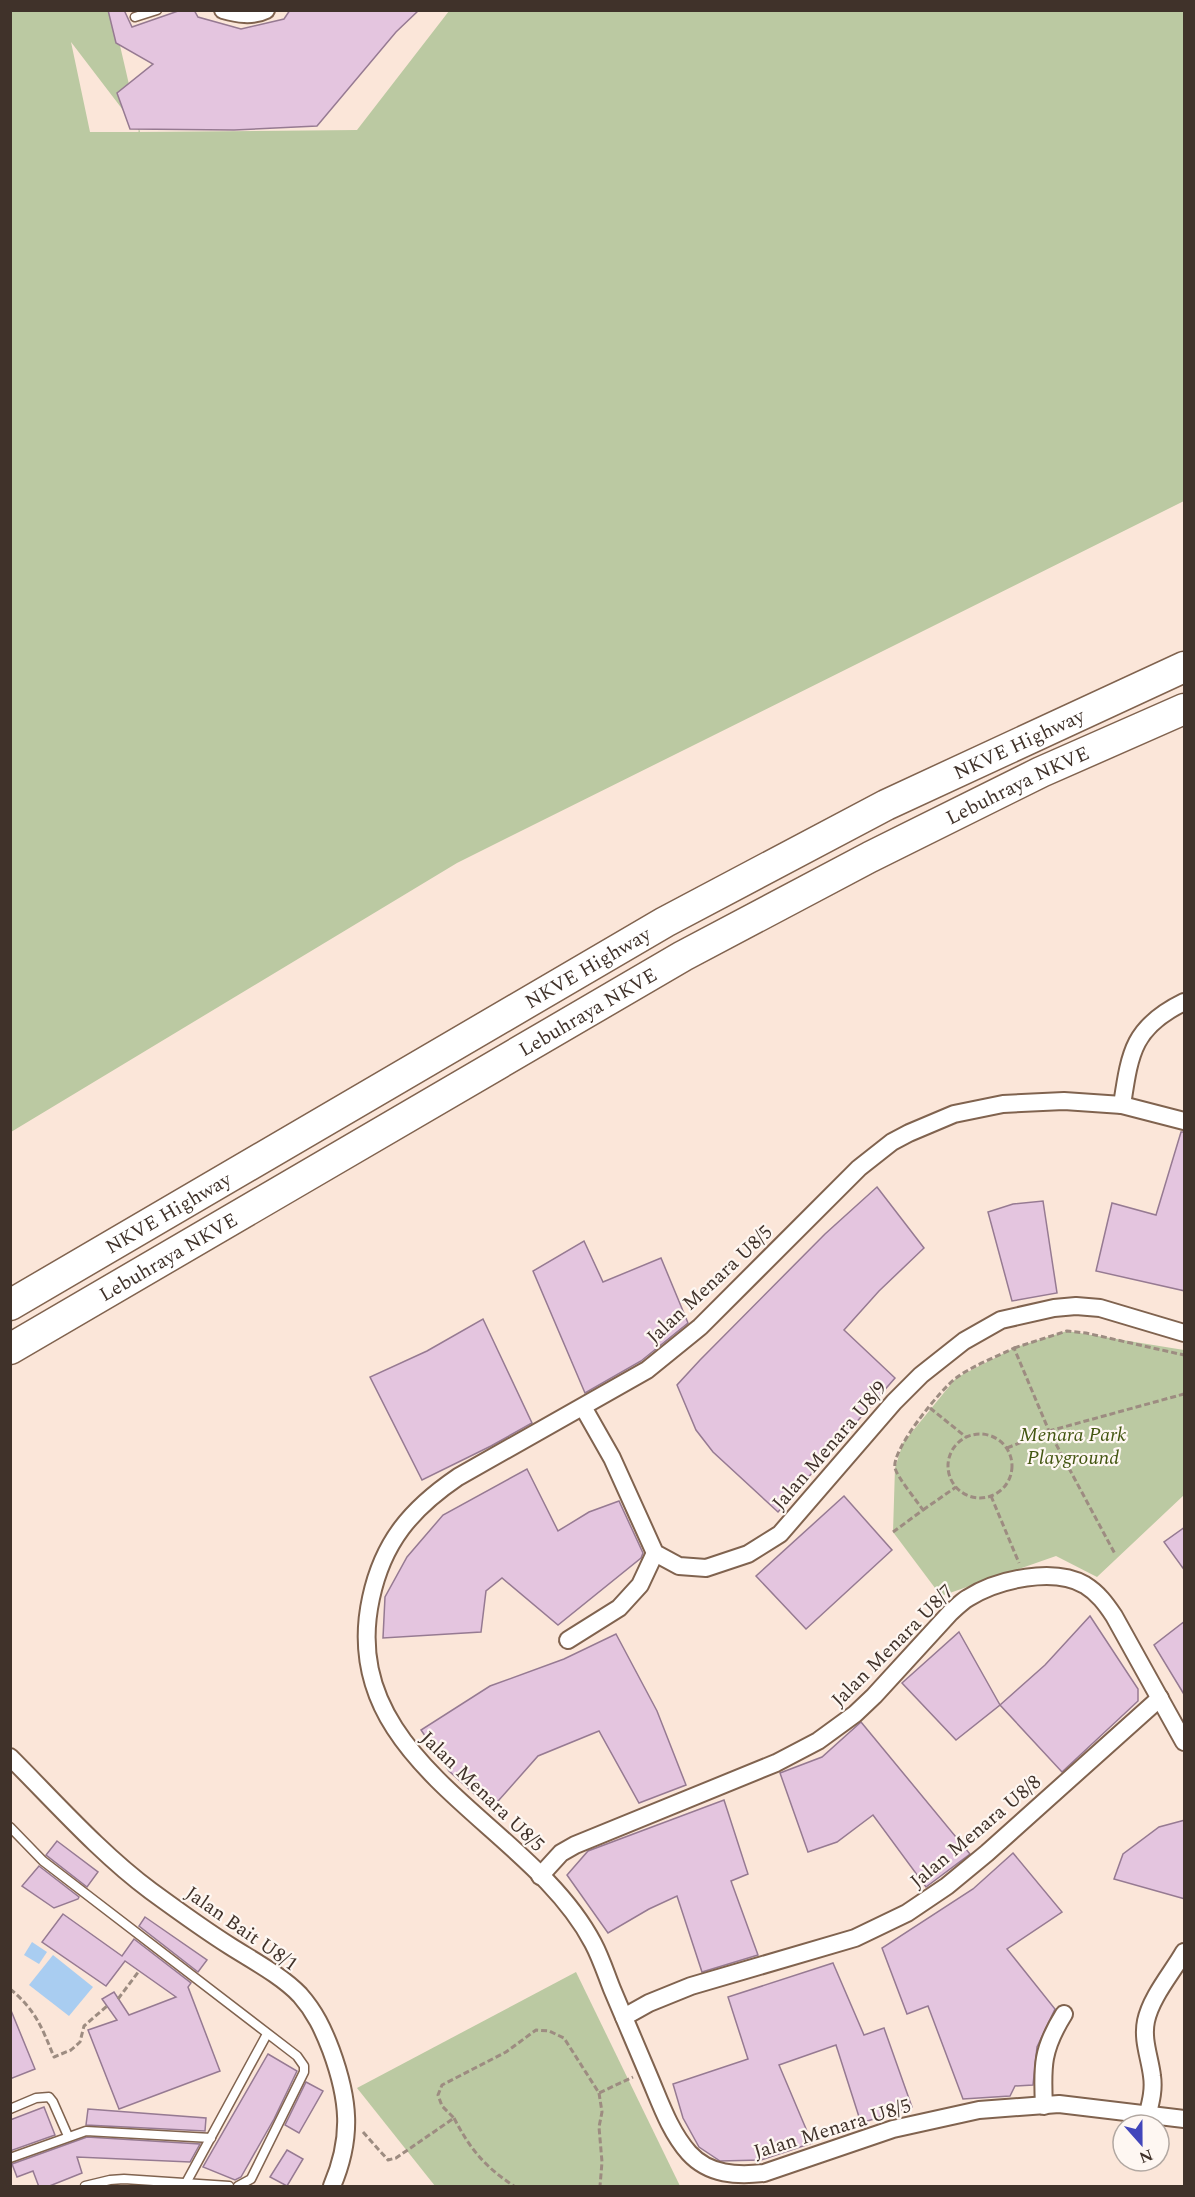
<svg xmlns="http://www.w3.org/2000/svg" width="1195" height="2197" viewBox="0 0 1195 2197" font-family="Spectral,serif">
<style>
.green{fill:#bbc9a2;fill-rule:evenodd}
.water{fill:#a9cdf1}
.building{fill:#e4c5df;stroke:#967a92;stroke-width:1.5}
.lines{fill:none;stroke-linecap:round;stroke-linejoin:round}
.lane-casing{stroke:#80634f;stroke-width:11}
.street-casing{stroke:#80634f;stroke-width:20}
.highway-casing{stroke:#80634f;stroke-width:33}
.path{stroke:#9d8c81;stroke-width:3;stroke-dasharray:6 3;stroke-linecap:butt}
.lane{stroke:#fff;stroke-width:8}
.street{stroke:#fff;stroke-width:16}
.highway{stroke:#fff;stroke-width:30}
.labels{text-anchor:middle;stroke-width:4.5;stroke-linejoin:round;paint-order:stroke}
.street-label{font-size:20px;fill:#40322a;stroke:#fef7f2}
.park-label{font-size:20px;font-style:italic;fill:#435611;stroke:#fef7f2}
</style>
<rect width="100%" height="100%" fill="#fbe6d9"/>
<!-- green -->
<g class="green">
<path d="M11,11H112L140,132L357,130L449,11H1184V501L457,863L11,1132ZM71,42L139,131L138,132H90Z"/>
<path d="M1067,1331L1184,1350V1495L1097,1577L1056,1556L941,1596L893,1532L895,1468L903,1443L956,1378L1014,1348Z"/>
<path d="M576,1972L680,2186H435L357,2088Z"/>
</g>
<!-- water -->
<g class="water">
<path d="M32,1942L47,1952L39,1964L24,1955Z"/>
<path d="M53,1955L93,1987L69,2016L29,1985Z"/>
</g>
<!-- building -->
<g class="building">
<path d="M108,10H124L132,27L181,10H194L198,17L241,29L284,19L290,10H419L396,32L317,126L234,130L130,129L117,93L153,64L116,43Z"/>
<path d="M1181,1132H1185V1291L1096,1271L1112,1203L1156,1215Z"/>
<path d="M877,1187L924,1248L879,1291L844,1330L895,1378L778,1512L713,1452L696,1430L677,1385L700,1360L825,1234Z"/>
<path d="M1043,1201L1057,1293L1012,1301L988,1212L1013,1204Z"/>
<path d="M584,1241L603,1282L661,1258L688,1323L641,1361L585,1393L533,1271Z"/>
<path d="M483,1319L532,1423L491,1446L422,1480L370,1377L427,1351Z"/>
<path d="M527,1469L558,1531L589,1512L619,1501L643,1553L641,1558L558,1625L502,1578L486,1591L481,1632L383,1638L385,1597L407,1557L443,1515Z"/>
<path d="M844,1496L892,1550L806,1629L756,1576Z"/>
<path d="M1185,1527V1571L1164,1542Z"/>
<path d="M1090,1616L1138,1689V1701L1062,1772L1000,1705L1045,1665Z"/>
<path d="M1185,1621V1696L1154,1645Z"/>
<path d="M959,1632L1000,1705L956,1740L902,1683Z"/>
<path d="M616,1634L657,1711L686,1785L639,1803L599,1731L538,1756L491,1809L449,1771L421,1730L490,1686L564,1659Z"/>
<path d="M861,1722L970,1854L926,1887L873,1815L837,1842L808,1852L780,1773L822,1757Z"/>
<path d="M724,1800L748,1874L731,1881L758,1955L702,1972L677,1896L649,1909L608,1933L567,1875L588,1851Z"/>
<path d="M1185,1820V1899L1114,1879L1123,1854L1159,1827Z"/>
<path d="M57,1841L98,1872L87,1887L46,1855Z"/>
<path d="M1013,1853L1062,1912L1007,1949L1055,2009L1037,2047L1033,2085L1015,2086L1010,2096L963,2099L928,2006L907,2014L882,1948L973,1889Z"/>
<path d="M39,1866L79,1897L78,1899L54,1908L22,1886Z"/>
<path d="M63,1914L122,1956L134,1939L191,1983L188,1987L220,2071L119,2109L88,2030L117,2020L102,1999L114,1992L129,2015L176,1997L125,1961L106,1986L42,1942Z"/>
<path d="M145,1917L207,1960L198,1972L139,1926Z"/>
<path d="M833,1963L864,2035L884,2028L912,2107L861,2123L836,2045L779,2065L812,2143L761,2160L720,2161L699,2147L683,2118L673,2084L748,2059L728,1997Z"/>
<path d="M10,2008L35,2069L10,2079Z"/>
<path d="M268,2054L297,2071L274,2119L241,2177L235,2180L203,2167Z"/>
<path d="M306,2082L323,2091L299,2133L285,2125Z"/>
<path d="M44,2107L55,2135L10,2151V2120Z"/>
<path d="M88,2109L206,2118L205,2131L86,2125Z"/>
<path d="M87,2137L200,2144L190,2162L77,2157L82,2173L47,2187H39L33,2171L17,2177L12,2164Z"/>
<path d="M287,2150L303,2159L287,2186L270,2177Z"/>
</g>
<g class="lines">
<defs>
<g id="lane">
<path d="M135,17L157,10"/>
<path d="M10,1827L43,1861L297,2056L304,2066V2072L251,2179L238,2186"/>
<path d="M10,2109L36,2098L49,2097L53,2102L68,2136"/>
<path d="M10,2158L86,2131L211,2138"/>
<path d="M186,2183L267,2034"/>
<path d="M85,2186L110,2180L124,2179L229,2186"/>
</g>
<g id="street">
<path d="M223,10C237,14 252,17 266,10"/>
<path d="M1122,1105C1130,1052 1133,1027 1184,1002"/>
<path d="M1184,1121L1122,1105L1064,1101L1003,1104L954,1114L909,1133L892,1142L859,1168L700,1327L647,1370L458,1477C411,1509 383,1542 371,1598C335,1763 529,1821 593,1943C601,1958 606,1974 612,1989C625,2020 638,2050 651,2081C661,2105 671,2133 689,2153C709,2175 737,2176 764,2173L893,2129L979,2110L1059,2104L1184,2119"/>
<path d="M583,1407L612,1458L655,1553L679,1566L706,1568L748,1554L780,1534L894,1402L921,1375L964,1341L1001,1320L1054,1308L1076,1306L1100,1308L1184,1333"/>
<path d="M568,1640L619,1608L640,1585L655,1553"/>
<path d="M10,1757C55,1802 101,1854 151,1891C177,1910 203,1929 230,1946C252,1960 282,1976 300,1995C315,2012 323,2029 331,2050C349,2099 353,2137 332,2186"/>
<path d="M540,1876L561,1853L575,1845L776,1763L818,1741L855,1714L874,1696L950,1613C956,1608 961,1602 968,1598C998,1579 1054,1567 1085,1585C1098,1593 1106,1604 1114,1616L1184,1742"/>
<path d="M624,2017L649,2003L691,1986L855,1938L907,1913L947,1886L987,1853L1160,1698"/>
<path d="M1044,2106C1042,2066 1042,2049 1064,2014"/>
<path d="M1148,2113C1151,2101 1154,2089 1152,2076C1150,2058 1142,2040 1146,2021C1151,1997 1172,1973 1184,1952"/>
</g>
<g id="highway">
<path id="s1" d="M10,1305L665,922L886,805L1184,667"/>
<path id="s2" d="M10,1349L683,956L870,857L1041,772L1184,709"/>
</g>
</defs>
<!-- lane casing -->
<use href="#lane" class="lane-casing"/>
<!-- street casing -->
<use href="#street" class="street-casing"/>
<!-- highway casing -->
<use href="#highway" class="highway-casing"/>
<!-- path -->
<g class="path">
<path d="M1014,1348L1067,1331L1086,1333L1184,1355"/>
<path d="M930,1408L966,1437"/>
<circle cx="980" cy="1466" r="32"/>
<path d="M1007,1448L1049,1431L1184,1394"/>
<path d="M991,1496L1019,1563"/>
<path d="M923,1510L956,1487"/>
<path d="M893,1532L923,1510C917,1501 897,1477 895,1468C891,1450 941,1389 956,1378C972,1366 996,1357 1014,1348L1049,1431L1115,1554"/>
<path d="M10,1989C36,2010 42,2028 54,2057L71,2050L80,2042L84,2026L107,2006"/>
<path d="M118,1999L139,1971"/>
<path d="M599,2093L602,2112L599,2127L602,2162L600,2186"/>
<path d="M454,2118C470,2149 485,2167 514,2186"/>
<path d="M363,2132L388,2160L396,2158L454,2118L442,2106L438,2095L442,2085L506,2052L536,2030L549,2031L564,2038L599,2093L633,2077"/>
</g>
<!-- lane -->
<use href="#lane" class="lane"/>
<!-- street -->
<use href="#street" class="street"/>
<!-- highway -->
<use href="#highway" class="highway"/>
</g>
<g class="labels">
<!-- street labels -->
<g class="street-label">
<text dy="7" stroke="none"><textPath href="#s1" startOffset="1155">NKVE Highway</textPath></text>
<text dy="7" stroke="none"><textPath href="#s2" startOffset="1155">Lebuhraya NKVE</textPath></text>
<text dy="7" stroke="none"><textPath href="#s1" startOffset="669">NKVE Highway</textPath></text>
<text dy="7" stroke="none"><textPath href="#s2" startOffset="669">Lebuhraya NKVE</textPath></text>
<text dy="7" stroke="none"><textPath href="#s1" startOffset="183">NKVE Highway</textPath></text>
<text dy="7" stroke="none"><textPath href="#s2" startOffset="183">Lebuhraya NKVE</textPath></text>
<text transform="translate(709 1284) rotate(-43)" y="7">Jalan Menara U8/5</text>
<text transform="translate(829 1445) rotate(-49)" y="7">Jalan Menara U8/9</text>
<text transform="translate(892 1645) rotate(-45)" y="7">Jalan Menara U8/7</text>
<text transform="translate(483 1791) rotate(44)" y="7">Jalan Menara U8/5</text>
<text transform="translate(975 1831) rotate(-40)" y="7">Jalan Menara U8/8</text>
<text transform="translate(242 1928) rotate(35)" y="7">Jalan Bait U8/1</text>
<text transform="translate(832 2128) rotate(-17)" y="7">Jalan Menara U8/5</text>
</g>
<!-- park labels -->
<g class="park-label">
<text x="1073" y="1441">Menara Park<tspan x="1073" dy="23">Playground</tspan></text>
</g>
</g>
<!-- border -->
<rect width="1195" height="2197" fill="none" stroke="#40322a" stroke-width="24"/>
<!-- north arrow -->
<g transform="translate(1141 2143) rotate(159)"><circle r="28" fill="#fef7f2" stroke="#b2a8a2" stroke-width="1.5"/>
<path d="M0-4.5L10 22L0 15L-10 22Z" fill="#4246bb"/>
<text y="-9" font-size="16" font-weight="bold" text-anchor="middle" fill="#40322a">N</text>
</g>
</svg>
